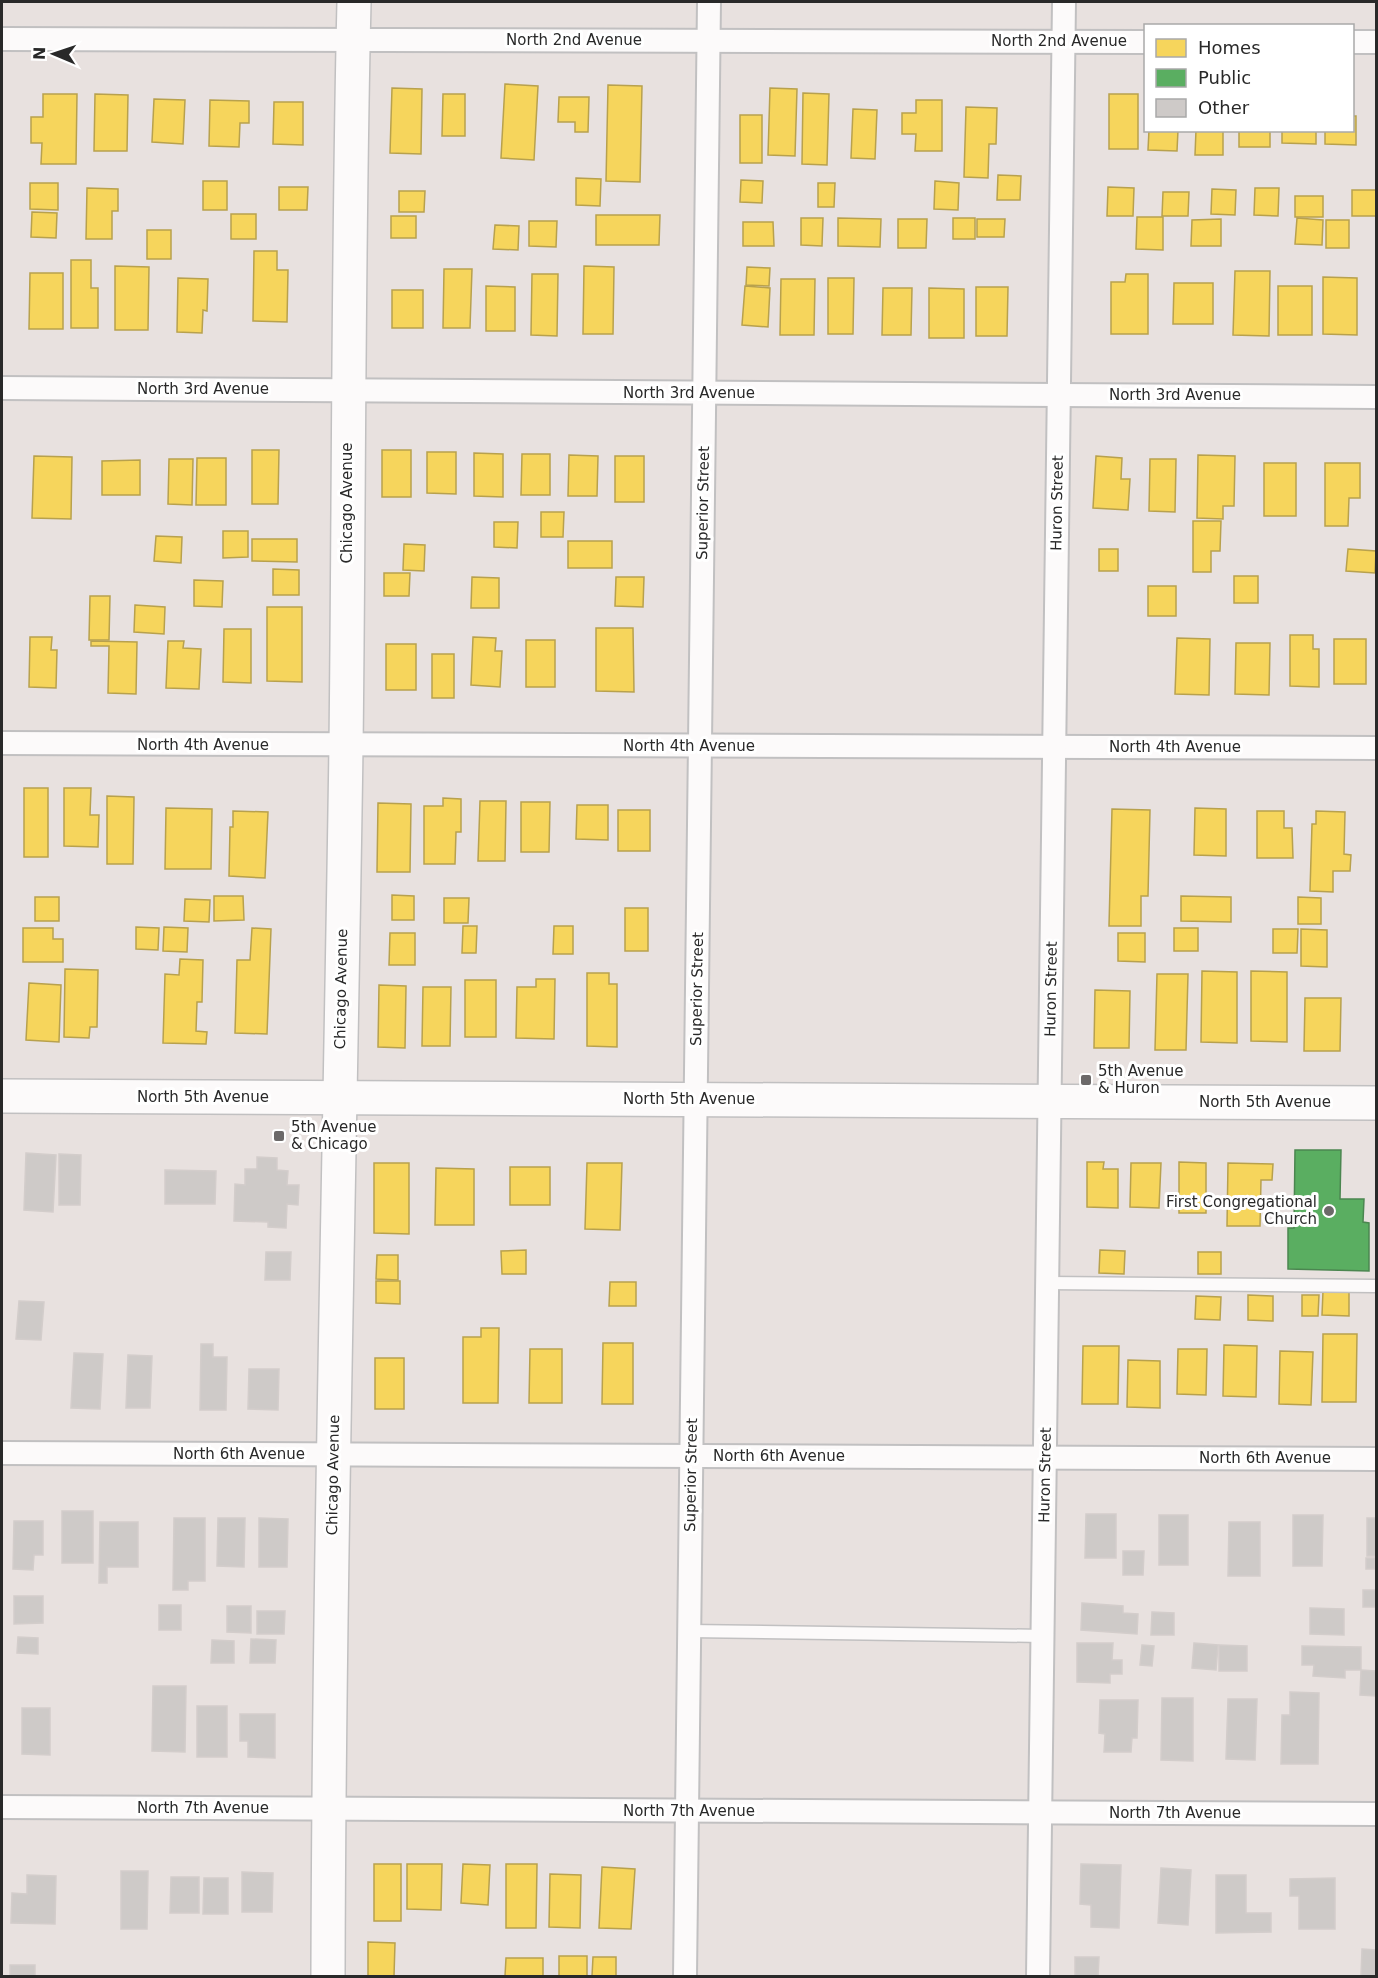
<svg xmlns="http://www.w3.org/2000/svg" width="1378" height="1978" viewBox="0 0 1378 1978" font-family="'DejaVu Sans',sans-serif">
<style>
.homes{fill:#f6d55c;stroke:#b8a14d;stroke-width:1.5}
.public{fill:#5aae61;stroke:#4b8650;stroke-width:1.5}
.building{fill:#cecac8;stroke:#d3cdcb;stroke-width:1.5}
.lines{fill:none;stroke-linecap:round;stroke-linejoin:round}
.lane-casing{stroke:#c1c0c1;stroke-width:15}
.street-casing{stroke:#c1c0c1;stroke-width:26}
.secondary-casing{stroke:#c1c0c1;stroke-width:36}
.lane{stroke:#fcfafa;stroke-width:12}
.street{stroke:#fcfafa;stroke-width:22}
.secondary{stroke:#fcfafa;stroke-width:33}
.poi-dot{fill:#6c6969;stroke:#fff;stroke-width:2}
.labels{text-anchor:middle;stroke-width:6;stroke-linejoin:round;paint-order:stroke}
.street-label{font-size:15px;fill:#292929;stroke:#fff}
.poi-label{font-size:15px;fill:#292929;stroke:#fff;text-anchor:start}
</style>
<rect width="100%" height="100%" fill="#e8e1df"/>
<!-- homes -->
<g class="homes">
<path d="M505,84L538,86L534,160L501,158Z"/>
<path d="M608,85L642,86L640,182L606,181Z"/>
<path d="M392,88L422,89L421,154L390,153Z"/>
<path d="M770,88L797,89L795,156L768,155Z"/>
<path d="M803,93L829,94L827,165L802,164Z"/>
<path d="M43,94H77L76,164H41L42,143H31V117H43Z"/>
<path d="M95,94L128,95L127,151H94Z"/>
<path d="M443,94H465V136H442Z"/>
<rect x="1109" y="94" width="29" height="55"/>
<path d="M559,97H589L588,132H575V122H558Z"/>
<path d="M154,99L185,100L183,144L152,142Z"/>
<path d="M210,100L249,101V123H240L239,147L209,146Z"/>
<path d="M916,100H942V151H915L916,134H902V113H916Z"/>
<path d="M274,102H303V145L273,144Z"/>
<path d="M966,107L997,108L996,144H989L988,178L964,177Z"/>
<path d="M853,109L877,110L875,159L851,158Z"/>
<rect x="740" y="115" width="22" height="48"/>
<path d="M1352,116H1356V145L1325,144V130H1352Z"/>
<path d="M1149,130H1178L1177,151L1148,150Z"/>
<path d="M1196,130H1223V155H1195Z"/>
<rect x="1239" y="130" width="31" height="17"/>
<path d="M1282,130H1316V144L1282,143Z"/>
<path d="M998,175L1021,176L1020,200H997Z"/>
<path d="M576,178L601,179L600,206L576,205Z"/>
<path d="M741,180L763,181L762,203L740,202Z"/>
<rect x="203" y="181" width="24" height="29"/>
<path d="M935,181L959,183L958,210L934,209Z"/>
<path d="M30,183H58V210L30,209Z"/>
<path d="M818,183H835L834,207H818Z"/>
<path d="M279,187H308L307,210H279Z"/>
<path d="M1108,187L1134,188L1133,216H1107Z"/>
<path d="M87,188L118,189V211H112V239H86Z"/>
<path d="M1255,188H1279L1278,216L1254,215Z"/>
<path d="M1212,189L1236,190L1235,215L1211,214Z"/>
<rect x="1352" y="190" width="24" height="26"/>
<path d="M399,191H425L424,212H399Z"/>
<path d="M1163,192H1189L1188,216H1162Z"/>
<rect x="1295" y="196" width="28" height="21"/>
<path d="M32,212L57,213L56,238L31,237Z"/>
<rect x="231" y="214" width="25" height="25"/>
<path d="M596,215H660L659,245H596Z"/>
<rect x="391" y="216" width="25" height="22"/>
<path d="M1137,217H1163V250L1136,249Z"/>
<path d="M801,218H823L822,246L801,245Z"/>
<path d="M838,218L881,219L880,247L838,246Z"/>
<rect x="953" y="218" width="22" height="21"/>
<path d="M1297,218L1323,220L1322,245L1295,244Z"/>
<path d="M898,219H927L926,248H898Z"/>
<path d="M977,219H1005L1004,237H977Z"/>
<path d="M1221,219V246H1191L1192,220Z"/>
<rect x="1326" y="220" width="23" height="28"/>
<path d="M529,221H557L556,247L529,246Z"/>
<path d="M743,222H773L774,246H743Z"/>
<path d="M495,225L519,226L518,250L493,249Z"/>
<rect x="147" y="230" width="24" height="29"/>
<path d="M254,251H277V270H288L287,322L253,321Z"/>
<path d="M71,260H91V288H98V328H71Z"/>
<path d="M115,266L149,267L148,330H115Z"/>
<path d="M584,266L614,267L613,334H583Z"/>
<path d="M747,267L770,268L769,286L746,285Z"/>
<path d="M444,269H472L470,328H443Z"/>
<path d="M1235,271H1270L1269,336L1233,335Z"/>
<path d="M30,273H63V329H29Z"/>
<path d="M532,274H558L557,336L531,335Z"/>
<path d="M1126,274H1148V334H1111V282H1125Z"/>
<path d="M1323,277L1357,278V335L1323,334Z"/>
<path d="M178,278L208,279L207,311L203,310L202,333L177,332Z"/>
<path d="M828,278H854L853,334H828Z"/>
<path d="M781,279H815L814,335H780Z"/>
<path d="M1174,283H1213V324H1173Z"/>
<path d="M486,286L515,287V331H486Z"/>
<path d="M745,286L770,288L768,327L742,325Z"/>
<rect x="1278" y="286" width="34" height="49"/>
<path d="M976,287H1008L1007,336H976Z"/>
<path d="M883,288H912L911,335H882Z"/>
<path d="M929,288L964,289V338H929Z"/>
<rect x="392" y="290" width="31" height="38"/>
<path d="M252,450H279L278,504H252Z"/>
<rect x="382" y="450" width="29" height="47"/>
<path d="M427,452H456V494L427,493Z"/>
<path d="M474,453L503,454V497L474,496Z"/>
<path d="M522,454H550V495H521Z"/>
<path d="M569,455L598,456L597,496H568Z"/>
<path d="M1198,455L1235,456L1234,506H1223V519L1197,518Z"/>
<path d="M34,456L72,457L71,519L32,518Z"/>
<rect x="615" y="456" width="29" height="46"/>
<path d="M1096,456L1122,458L1121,479H1130L1128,510L1093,508Z"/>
<path d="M197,458H226V505H196Z"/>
<path d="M169,459H193L192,505L168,504Z"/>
<path d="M1150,459H1176L1175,512L1149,511Z"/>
<path d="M140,460V495H102V461Z"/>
<rect x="1264" y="463" width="32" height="53"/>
<path d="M1325,463H1360V498H1349L1348,526H1325Z"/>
<path d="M541,512H564L563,537H541Z"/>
<path d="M1193,521H1221L1220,551H1211V572H1193Z"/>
<path d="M494,522H518L517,548L494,547Z"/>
<path d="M223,531H248V557L223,558Z"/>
<path d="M156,536L182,537L181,563L154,561Z"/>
<path d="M252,539H297V562L252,561Z"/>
<rect x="568" y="541" width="44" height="27"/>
<path d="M404,544L425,545L424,571L403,570Z"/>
<rect x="1099" y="549" width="19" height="22"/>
<path d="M1348,549L1376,551L1375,573L1346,571Z"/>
<path d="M273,569L299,570V595H273Z"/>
<path d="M384,573H410L409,596H384Z"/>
<rect x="1234" y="576" width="24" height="27"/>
<path d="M472,577L499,578V608H471Z"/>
<path d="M616,577H644L643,607L615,606Z"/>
<path d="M194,580L223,581L222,607L194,606Z"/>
<rect x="1148" y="586" width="28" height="30"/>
<path d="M90,596H110L109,640H89Z"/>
<path d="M135,605L165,607L164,634L134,632Z"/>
<path d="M267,607H302V682L267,681Z"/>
<path d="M596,628H633L634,692L596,691Z"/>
<path d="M224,629H251V683L223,682Z"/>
<path d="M1290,635H1313V649H1319V687L1290,686Z"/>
<path d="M30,637H52L51,650H57L56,688L29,687Z"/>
<path d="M473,637L496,638L495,651H502L500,687L471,685Z"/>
<path d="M1177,638L1210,639L1209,695L1175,694Z"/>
<rect x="1334" y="639" width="32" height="45"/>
<rect x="526" y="640" width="29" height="47"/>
<path d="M91,641L137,642L136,694L108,693L109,646H91Z"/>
<path d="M168,641H184L183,648L201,649L199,689L166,688Z"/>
<path d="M1236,643H1270L1269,695L1235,694Z"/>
<rect x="386" y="644" width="30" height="46"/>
<rect x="432" y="654" width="22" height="44"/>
<rect x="24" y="788" width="24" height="69"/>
<path d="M64,788H91L90,815H99L98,847L64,846Z"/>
<path d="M107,796L134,797L133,864H107Z"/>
<path d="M443,798L461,799V832H456L455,864H424V806H443Z"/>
<path d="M480,801H506L505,861H478Z"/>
<path d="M521,802H550L549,852H521Z"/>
<path d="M378,803L411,804L410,872H377Z"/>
<path d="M577,805H608V840L576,839Z"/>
<path d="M166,808L212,809L211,869H165Z"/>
<path d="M1195,808L1226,809V856L1194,855Z"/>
<path d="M1112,809L1150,810L1148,896H1141V926H1109Z"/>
<rect x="618" y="810" width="32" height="41"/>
<path d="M233,811L268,812L265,878L229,876L230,827H233Z"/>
<path d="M1257,811H1284V828H1292L1293,858H1257Z"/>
<path d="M1316,811L1345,812L1344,854L1351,855L1350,871H1333V892L1310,891L1312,824H1316Z"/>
<path d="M392,895L414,896V920H392Z"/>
<path d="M214,896H243L244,920L214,921Z"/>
<path d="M1181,896L1231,897V922L1181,921Z"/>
<rect x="35" y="897" width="24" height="24"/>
<path d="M1298,897L1321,898V924H1298Z"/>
<path d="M444,898H469L468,923H444Z"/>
<path d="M185,899L210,900L209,922L184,921Z"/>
<rect x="625" y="908" width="23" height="43"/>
<path d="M463,926H477L476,953H462Z"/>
<path d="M554,926H573V954H553Z"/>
<path d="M136,927L159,928L158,950L136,949Z"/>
<path d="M164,927L188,928L187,952L163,951Z"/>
<path d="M23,928H53V939H63V962H23Z"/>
<path d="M252,928L271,929L267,1034L235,1033L237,960H250Z"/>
<rect x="1174" y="928" width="24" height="23"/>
<path d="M1273,929H1298L1297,953H1273Z"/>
<path d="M1301,929L1327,930V967L1301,966Z"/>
<path d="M390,933H415V965H389Z"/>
<path d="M1118,933H1145V962L1118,961Z"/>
<path d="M180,959L203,960L202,1002H197L196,1031L207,1032L206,1044L163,1043L165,974L179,975Z"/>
<path d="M65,969L98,970L97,1027H90L89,1038L64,1037Z"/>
<path d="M1202,971L1237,972V1043L1201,1042Z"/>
<path d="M1251,971L1287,972V1042L1251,1041Z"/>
<path d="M587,973H609V984H617V1047L587,1046Z"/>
<path d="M1157,974H1188L1186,1050H1155Z"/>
<path d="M536,979H555L554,1039L516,1038L517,987H536Z"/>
<rect x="465" y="980" width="31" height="57"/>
<path d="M29,983L61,985L59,1042L26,1040Z"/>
<path d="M379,985L406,986L405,1048L378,1047Z"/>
<path d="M423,987H451L450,1046H422Z"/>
<path d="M1095,990L1130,991L1129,1048H1094Z"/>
<path d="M1305,998H1341L1340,1051H1304Z"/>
<path d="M1087,1162H1104L1103,1169H1118V1208L1087,1207Z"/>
<path d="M1179,1162L1206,1163V1213H1179Z"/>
<path d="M374,1163H409V1234L374,1233Z"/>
<path d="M587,1163H622L620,1230L585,1229Z"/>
<path d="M1131,1163H1161L1159,1208L1130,1207Z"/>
<path d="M1228,1163L1273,1164L1272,1180H1261L1260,1226H1227Z"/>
<rect x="510" y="1167" width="40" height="38"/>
<path d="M436,1168L474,1169V1225H435Z"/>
<path d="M526,1250V1274H502L501,1251Z"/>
<path d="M1100,1250L1125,1251L1124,1274L1099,1273Z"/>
<rect x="1198" y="1252" width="23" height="22"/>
<path d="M377,1255H398V1280L376,1279Z"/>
<path d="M376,1281H400V1304L376,1303Z"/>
<path d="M610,1282H636V1306H609Z"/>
<path d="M1323,1291L1349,1292V1316L1322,1315Z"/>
<path d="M1248,1295L1273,1296V1321L1248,1320Z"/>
<path d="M1302,1295H1319L1318,1316H1302Z"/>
<path d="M1196,1296L1221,1297L1220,1320L1195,1319Z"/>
<path d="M481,1328H499L498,1403H463V1337H481Z"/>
<path d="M1323,1334H1357L1356,1402H1322Z"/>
<path d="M603,1343H633V1404H602Z"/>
<path d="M1224,1345L1257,1346L1256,1397L1223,1396Z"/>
<path d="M1083,1346H1119L1118,1404H1082Z"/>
<path d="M530,1349H562V1403H529Z"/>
<path d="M1178,1349H1207L1206,1395L1177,1394Z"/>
<path d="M1280,1351L1313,1352L1311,1405L1279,1404Z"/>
<rect x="375" y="1358" width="29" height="51"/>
<path d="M1128,1360L1160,1361V1408L1127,1407Z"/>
<rect x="374" y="1864" width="27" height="57"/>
<path d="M407,1864H442L441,1910L407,1909Z"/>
<path d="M463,1864L490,1865L488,1905L461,1903Z"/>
<path d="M506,1864H537L536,1928H506Z"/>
<path d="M602,1867L635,1869L631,1929L599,1928Z"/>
<path d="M550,1874L581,1875L580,1928L549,1927Z"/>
<path d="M368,1942L395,1943L394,1976H368Z"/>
<rect x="559" y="1956" width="28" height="20"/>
<path d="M593,1957H616V1976H592Z"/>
<path d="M506,1958H543V1976H505Z"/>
</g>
<!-- public -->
<path class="public" d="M1295,1150H1341L1340,1199H1364L1363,1222L1369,1223V1271L1288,1269V1228H1294Z"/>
<!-- building -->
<g class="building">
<path d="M26,1153L56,1155L53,1212L24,1210Z"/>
<path d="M59,1154L81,1155L80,1205H59Z"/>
<path d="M257,1157L277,1158V1170L288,1171L287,1185H299L298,1205L287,1204L286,1228L268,1227V1222L234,1221L235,1184L245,1185V1169H257Z"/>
<path d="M165,1170L216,1171L215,1204H165Z"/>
<path d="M266,1252H291L290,1280H265Z"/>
<path d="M19,1301L44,1302L41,1340L16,1339Z"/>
<path d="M201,1344H213V1357H227L226,1410H200Z"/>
<path d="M74,1353L103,1354L100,1409L71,1408Z"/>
<path d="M128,1355L152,1356L150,1408H126Z"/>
<path d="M249,1369H279L278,1410L248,1409Z"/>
<rect x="62" y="1511" width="31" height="52"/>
<path d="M1086,1514H1116V1558H1085Z"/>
<rect x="1159" y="1515" width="29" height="50"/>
<path d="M1293,1515H1323L1322,1566H1293Z"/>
<path d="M174,1518H205V1581H188V1590H173Z"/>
<path d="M218,1518H245L244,1567L217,1566Z"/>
<path d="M259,1518L288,1519L287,1567H259Z"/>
<rect x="1367" y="1518" width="9" height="38"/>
<path d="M14,1521H43V1555H34L33,1570L13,1569Z"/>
<path d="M100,1522H138V1567H107V1583H99Z"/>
<path d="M1229,1522H1260V1576H1228Z"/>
<path d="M1123,1551H1144L1143,1575H1123Z"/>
<rect x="1366" y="1558" width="9" height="11"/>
<rect x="1363" y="1590" width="13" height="17"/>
<path d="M14,1596H43V1623L14,1624Z"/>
<path d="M1082,1603L1123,1606V1613L1138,1614L1137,1634L1081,1630Z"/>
<rect x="159" y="1605" width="22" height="25"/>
<path d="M227,1606H251V1633L227,1632Z"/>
<path d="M1310,1608L1344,1609V1635L1310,1634Z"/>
<path d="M257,1611H285L284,1634H257Z"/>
<path d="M1152,1612L1174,1613V1635H1151Z"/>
<path d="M18,1637L38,1638V1654L17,1653Z"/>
<path d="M251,1639L276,1640L275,1663H250Z"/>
<path d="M212,1640L234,1641V1663H211Z"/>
<path d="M1077,1643H1113L1112,1660H1122V1674H1110V1683L1077,1682Z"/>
<path d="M1194,1643L1218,1645L1216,1670L1192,1668Z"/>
<path d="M1142,1645L1154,1646L1152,1666L1140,1665Z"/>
<path d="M1219,1645L1247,1646V1671H1219Z"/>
<path d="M1302,1646L1361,1647V1670H1345V1678L1313,1676L1314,1665H1302Z"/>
<path d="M1361,1670L1376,1671V1696L1360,1695Z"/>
<path d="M153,1686H186L185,1752L152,1751Z"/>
<path d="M1290,1692L1319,1693L1318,1764H1281L1282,1715H1290Z"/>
<path d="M1162,1698H1193V1761L1161,1760Z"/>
<path d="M1228,1699H1257L1255,1760L1226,1759Z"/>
<path d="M1100,1700H1138L1137,1738H1132L1131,1752H1104L1105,1734L1099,1733Z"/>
<rect x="197" y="1706" width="30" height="51"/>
<path d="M22,1708H50V1755L22,1754Z"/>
<path d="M240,1714H275V1758L248,1757V1741H240Z"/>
<path d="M1081,1864L1121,1865L1119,1928L1091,1927V1905L1080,1904Z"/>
<path d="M1161,1868L1191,1870L1188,1925L1158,1923Z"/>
<path d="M121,1871H148L147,1929H121Z"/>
<path d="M242,1872L273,1873L272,1912H242Z"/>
<path d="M27,1875L56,1876L55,1924L11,1923L12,1893L27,1894Z"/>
<path d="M1216,1875H1246V1913H1271V1932L1216,1933Z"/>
<path d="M171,1877H199V1913H170Z"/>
<path d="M204,1878H228V1914H203Z"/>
<path d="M1335,1878V1929H1299V1896H1290V1879Z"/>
<path d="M1362,1949L1376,1950V1976H1361Z"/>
<path d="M1075,1957H1099L1098,1976H1075Z"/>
<rect x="10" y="1965" width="25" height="11"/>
</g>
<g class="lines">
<defs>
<g id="lane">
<path d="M1047,1283L1376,1286"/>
<path d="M689,1631L1043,1636"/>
</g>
<g id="street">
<path d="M2,39L1146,42"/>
<path d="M1352,42H1376"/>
<path d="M2,388L1376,397"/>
<path d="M2,743L1376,748"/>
<path d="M2,1453L1376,1459"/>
<path d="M2,1807L1376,1814"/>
<path d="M685,1976L709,2"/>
<path d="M1038,1976L1064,2"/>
</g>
<g id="secondary">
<path d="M2,1096L1376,1103"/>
<path d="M328,1976C329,1566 340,1156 346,746C349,498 348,250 354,2"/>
</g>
</defs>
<!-- lane casing -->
<use href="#lane" class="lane-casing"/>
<!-- street casing -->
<use href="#street" class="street-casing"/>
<!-- secondary casing -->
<use href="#secondary" class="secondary-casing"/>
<!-- lane -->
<use href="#lane" class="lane"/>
<!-- street -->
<use href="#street" class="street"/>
<!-- secondary -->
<use href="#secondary" class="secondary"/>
</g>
<!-- markers -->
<g class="poi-dot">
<rect x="1080" y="1074" width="12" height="12" rx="3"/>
<rect x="273" y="1130" width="12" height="12" rx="3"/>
<circle cx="1329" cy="1211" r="6"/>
</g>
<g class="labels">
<!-- street labels -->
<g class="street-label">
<text x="574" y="45">North 2nd Avenue</text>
<text x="1059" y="46">North 2nd Avenue</text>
<text x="203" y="394">North 3rd Avenue</text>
<text x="689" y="398">North 3rd Avenue</text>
<text x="1175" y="400">North 3rd Avenue</text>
<text transform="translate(347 503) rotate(-90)" y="5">Chicago Avenue</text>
<text transform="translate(703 503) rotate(-89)" y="5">Superior Street</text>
<text transform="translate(1057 503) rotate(-89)" y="5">Huron Street</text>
<text x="203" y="750">North 4th Avenue</text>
<text x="689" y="751">North 4th Avenue</text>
<text x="1175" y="752">North 4th Avenue</text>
<text transform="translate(341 989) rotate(-89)" y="5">Chicago Avenue</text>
<text transform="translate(697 989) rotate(-89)" y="5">Superior Street</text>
<text transform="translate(1051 989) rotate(-89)" y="5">Huron Street</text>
<text x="203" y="1102">North 5th Avenue</text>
<text x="689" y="1104">North 5th Avenue</text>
<text x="1265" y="1107">North 5th Avenue</text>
<text x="239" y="1459">North 6th Avenue</text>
<text x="779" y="1461">North 6th Avenue</text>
<text x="1265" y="1463">North 6th Avenue</text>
<text transform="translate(333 1475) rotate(-89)" y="5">Chicago Avenue</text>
<text transform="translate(691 1475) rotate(-89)" y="5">Superior Street</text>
<text transform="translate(1045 1475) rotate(-89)" y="5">Huron Street</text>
<text x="203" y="1813">North 7th Avenue</text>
<text x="689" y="1816">North 7th Avenue</text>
<text x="1175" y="1818">North 7th Avenue</text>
</g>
<!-- poi labels -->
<g class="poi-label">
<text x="1098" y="1076">5th Avenue<tspan x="1098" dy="17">&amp; Huron</tspan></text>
<text x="291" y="1132">5th Avenue<tspan x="291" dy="17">&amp; Chicago</tspan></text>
<text x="1317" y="1207" text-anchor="end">First Congregational<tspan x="1317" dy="17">Church</tspan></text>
</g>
</g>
<!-- border -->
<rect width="1378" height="1978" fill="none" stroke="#292929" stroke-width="6"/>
<!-- legend -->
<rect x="1144" y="24" width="210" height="108" fill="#ffffff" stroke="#a9a9a9" stroke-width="1.5"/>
<rect x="1156" y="39" width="30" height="18" fill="#f6d55c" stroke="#a9a9a9" stroke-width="1.5"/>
<text x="1198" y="54" font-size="18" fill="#292929">Homes</text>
<rect x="1156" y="69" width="30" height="18" fill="#5aae61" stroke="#a9a9a9" stroke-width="1.5"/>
<text x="1198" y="84" font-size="18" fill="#292929">Public</text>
<rect x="1156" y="99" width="30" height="18" fill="#cecac8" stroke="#a9a9a9" stroke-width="1.5"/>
<text x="1198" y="114" font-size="18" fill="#292929">Other</text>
<!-- north arrow -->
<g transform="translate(54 54) rotate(272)" stroke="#ffffff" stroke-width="4.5" paint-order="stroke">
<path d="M0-4.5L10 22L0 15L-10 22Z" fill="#292929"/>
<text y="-9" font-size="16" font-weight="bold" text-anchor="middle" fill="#292929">N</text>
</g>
</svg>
